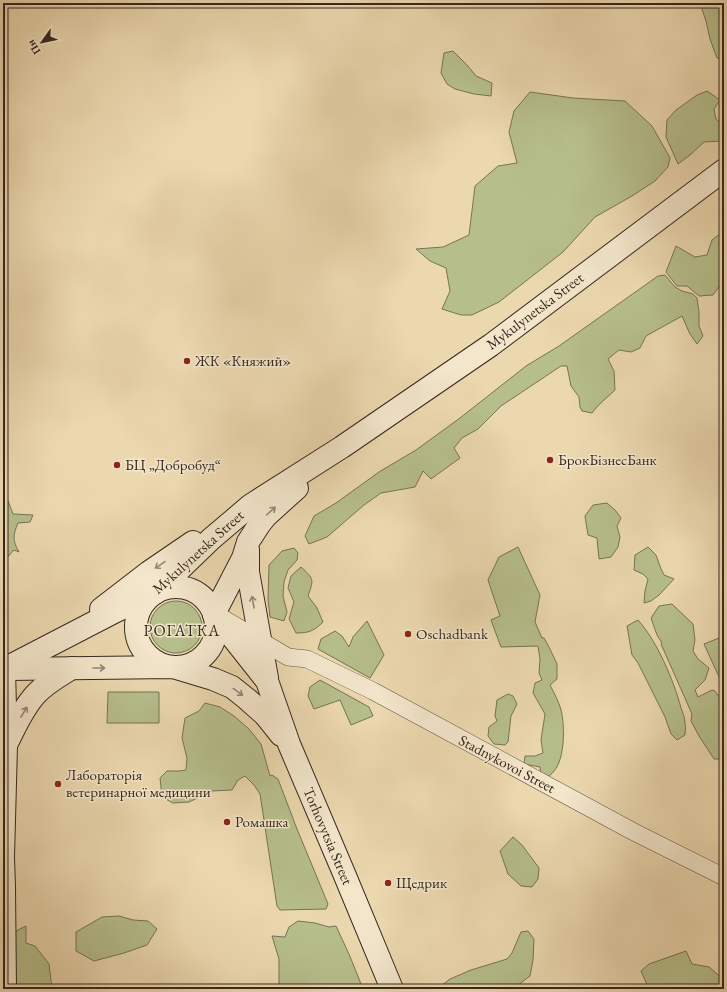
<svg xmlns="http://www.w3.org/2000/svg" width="727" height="992" viewBox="0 0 727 992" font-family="'EB Garamond',serif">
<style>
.green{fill:#b6bf8c;stroke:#767356}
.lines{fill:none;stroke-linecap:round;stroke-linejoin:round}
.minor-casing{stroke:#645343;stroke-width:18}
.secondary-casing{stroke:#36271f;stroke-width:24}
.minor{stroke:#f3e6cb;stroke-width:17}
.secondary{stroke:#f3e6cb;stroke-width:22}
.oneway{stroke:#948675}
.poi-dot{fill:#8f2418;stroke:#f3e6cb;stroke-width:1.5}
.labels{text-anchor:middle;stroke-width:3;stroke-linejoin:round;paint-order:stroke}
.street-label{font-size:15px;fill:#36271f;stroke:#f3e6cb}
.poi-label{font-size:15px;fill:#36271f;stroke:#f3e6cb;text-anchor:start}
.neighbourhood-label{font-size:16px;letter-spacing:1px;fill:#36271f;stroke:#f3e6cb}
</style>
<rect width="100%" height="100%" fill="#ecd8af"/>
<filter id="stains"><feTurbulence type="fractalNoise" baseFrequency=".005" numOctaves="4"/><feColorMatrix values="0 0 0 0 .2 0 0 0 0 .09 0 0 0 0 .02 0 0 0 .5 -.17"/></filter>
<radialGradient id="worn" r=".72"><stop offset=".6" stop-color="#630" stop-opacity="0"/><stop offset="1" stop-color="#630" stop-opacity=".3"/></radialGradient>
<!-- green -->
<g class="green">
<path d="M700,3H724V59L717,58L710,39L706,21Z"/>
<path d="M453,51L467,65L476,76L492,83L491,96L474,94L455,89L447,84L441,73L444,53Z"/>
<path d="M707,91L720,100L714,109L716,119L724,126V140L723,141L704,142L690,155L678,164L666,137L667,120L676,110L697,95Z"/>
<path d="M530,92L573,98L625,101L652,126L670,158L668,167L655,181L632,196L595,217L563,252L499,302L472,315H461L442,309L450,291L446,268L430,261L416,249L443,247L469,235L475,186L498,166L517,163L509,132L514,111Z"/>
<path d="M724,231V280L713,295L699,296L687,286H677L666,272L676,246L695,257L707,255L712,240Z"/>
<path d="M665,275L675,287L682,291L693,294L697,298L699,312V326L703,336L697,344L690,334L682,316L646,336L640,348L631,352L619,350L608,359L614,371L615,390C607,398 598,404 592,413L582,411L580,407L579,397L571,386L567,366H561L501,406L478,429L462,438L454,448L460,458L431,479L423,471L415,487L381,493L364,505L327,537L309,544L305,536L314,516L336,503L379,472L416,450L460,418L526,366L559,346L658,276Z"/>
<path d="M3,488L13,514L33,515L30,522L18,523C13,535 12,540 19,552L14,550L3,562Z"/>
<path d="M607,503L615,510L621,518L617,526L620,537L618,547L611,557L599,559L597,538L588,535L585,516L593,505Z"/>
<path d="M518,547L540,595L535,622L542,638H544L550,649L557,664V679L550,685C554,693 559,702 561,710C565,725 565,759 554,771C552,774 548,777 545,779L541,777L540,767L524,764L525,756H535L543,753L541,740L545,714L533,693L535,683L542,680L539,673L540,659L538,646L501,647L491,620L500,616L488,580L499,557Z"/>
<path d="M648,547L656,555L661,569L664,575L674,579L659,595L651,601L644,603L645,591L648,579L643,574L634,570L635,555Z"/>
<path d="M294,548L298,553L297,560L288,570L284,582L283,596L287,612L284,621L270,617L268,600L269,565L282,551Z"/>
<path d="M301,567C314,579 314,579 308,596L317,608L323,622C314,631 309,633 296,633L289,619L294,602L288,588L291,576Z"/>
<circle cx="176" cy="627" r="26"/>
<path d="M672,604L693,624L695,640L693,651L698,659L709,668L705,680L695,690L698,697L712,690L715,691L724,704V758L723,759H714L699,736L691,721L692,714L661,644L662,643L657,635L651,618L659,606Z"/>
<path d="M638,620C657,641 674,681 681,708C683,713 685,718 685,723C686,727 685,731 685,735L677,740L671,734L665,717L638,663L632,655L627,626Z"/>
<path d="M367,621L384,655L370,678L318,649L321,639L335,631L342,636L349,647L353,637Z"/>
<path d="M724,636V678L720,679L704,644Z"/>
<path d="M320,680L369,707L373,716L351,725L340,700L314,709L308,696L310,687Z"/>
<path d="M108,692H159V723H107Z"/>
<path d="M508,694L513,696L517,704L511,716L508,742L505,745L494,744L488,736L489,727L497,721L495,716L497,700Z"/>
<path d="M205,703L220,707L234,716L249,729L261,744L270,776L272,775L278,779L297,829L328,904L326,909L280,910L277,906L260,794L254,785L245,776L238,780L232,790L212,791L189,802L173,803L162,797L160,778L167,771H179L186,770L187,758L182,738L185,718L199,711Z"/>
<path d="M513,837L522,845L539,868L538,879L532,887L521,886L508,874L500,851Z"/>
<path d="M119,916L133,920L148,921L157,929L147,945L124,953L94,961L76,951V932L102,917Z"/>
<path d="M298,921L315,923L329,927L336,926L349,954L363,989H279V959L272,936L285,937L289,927Z"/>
<path d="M26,926V943L35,946L49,964L52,989H3L14,932Z"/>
<path d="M528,931L534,939L533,960L530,976L513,989H437L450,979L471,970L507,959L512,953L521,932Z"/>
<path d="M686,951L692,964L709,967L724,980L722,989H649L641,971L649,964Z"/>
</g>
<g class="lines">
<defs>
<path id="minor" d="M219,616L288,657L307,659L373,691L634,832L724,877"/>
<g id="secondary">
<path d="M248,550V572L267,678"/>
<circle cx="176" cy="627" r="40"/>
<path d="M101,609L149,572L193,542"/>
<path d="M214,614L267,681L289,744L343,871L392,989"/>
<path d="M214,614L243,558L248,542L259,525L266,516L297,488"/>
<path d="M4,669L116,611L155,593L211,539L251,505L342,447L491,345L724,170"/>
<path d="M9,669L173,667L213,679L232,687L247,699L265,715L281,735"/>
<path d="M7,743C15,727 23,708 36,694C46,683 59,676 72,668"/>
<path d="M3,857L6,746L4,669"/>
<path d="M3,858L4,887L5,989"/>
</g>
</defs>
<!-- minor casing -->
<use href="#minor" class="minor-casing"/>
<!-- secondary casing -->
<use href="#secondary" class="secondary-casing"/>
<!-- minor -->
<use href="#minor" class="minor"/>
<!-- secondary -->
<use href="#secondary" class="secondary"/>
</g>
<!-- one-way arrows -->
<defs><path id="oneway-shaft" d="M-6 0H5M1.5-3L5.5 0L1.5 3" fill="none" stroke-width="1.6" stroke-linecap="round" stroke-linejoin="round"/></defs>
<g class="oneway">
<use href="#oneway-shaft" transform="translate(271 511) rotate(-42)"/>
<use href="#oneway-shaft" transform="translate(160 565) rotate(146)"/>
<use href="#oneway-shaft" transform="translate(253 602) rotate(-100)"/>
<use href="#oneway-shaft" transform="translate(99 668)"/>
<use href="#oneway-shaft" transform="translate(238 692) rotate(36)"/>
<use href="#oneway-shaft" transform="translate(24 712) rotate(-59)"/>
</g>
<!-- markers -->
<g class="poi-dot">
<circle cx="187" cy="361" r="4"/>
<circle cx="550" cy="460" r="4"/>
<circle cx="117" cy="465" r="4"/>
<circle cx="408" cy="634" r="4"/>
<circle cx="58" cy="784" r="4"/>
<circle cx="227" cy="822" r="4"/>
<circle cx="388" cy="883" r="4"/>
</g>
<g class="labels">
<!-- street labels -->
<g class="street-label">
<text transform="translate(535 311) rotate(-37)" y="5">Mykulynetska Street</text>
<text transform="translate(198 552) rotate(-42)" y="5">Mykulynetska Street</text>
<text transform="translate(507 764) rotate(28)" y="5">Stadnykovoi Street</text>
<text transform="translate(328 836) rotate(67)" y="5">Torhovytsia Street</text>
</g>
<!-- poi labels -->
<g class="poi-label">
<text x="195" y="366">ЖК «Княжий»</text>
<text x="558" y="465">БрокБізнесБанк</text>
<text x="125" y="470">БЦ „Добробуд“</text>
<text x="416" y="639">Oschadbank</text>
<text x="66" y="780">Лабораторія<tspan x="66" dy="17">ветеринарної медицини</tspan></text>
<text x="235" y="827">Ромашка</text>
<text x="396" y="888">Щедрик</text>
</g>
<!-- neighbourhood labels -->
<g class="neighbourhood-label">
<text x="182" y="636">РОГАТКА</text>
</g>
</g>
<!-- margin -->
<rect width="727" height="992" fill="none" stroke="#ecd8af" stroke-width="16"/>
<rect x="4" y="4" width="719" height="984" fill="none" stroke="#36271f" stroke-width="2"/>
<rect x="8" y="8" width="711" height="976" fill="none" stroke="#36271f"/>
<!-- north arrow -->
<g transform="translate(42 42) rotate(237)" stroke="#f3e6cb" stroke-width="3" paint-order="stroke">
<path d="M0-3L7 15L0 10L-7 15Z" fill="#36271f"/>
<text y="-6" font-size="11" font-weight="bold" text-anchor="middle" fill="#36271f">Пн</text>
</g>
<rect width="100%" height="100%" filter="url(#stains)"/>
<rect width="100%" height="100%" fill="url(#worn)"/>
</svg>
